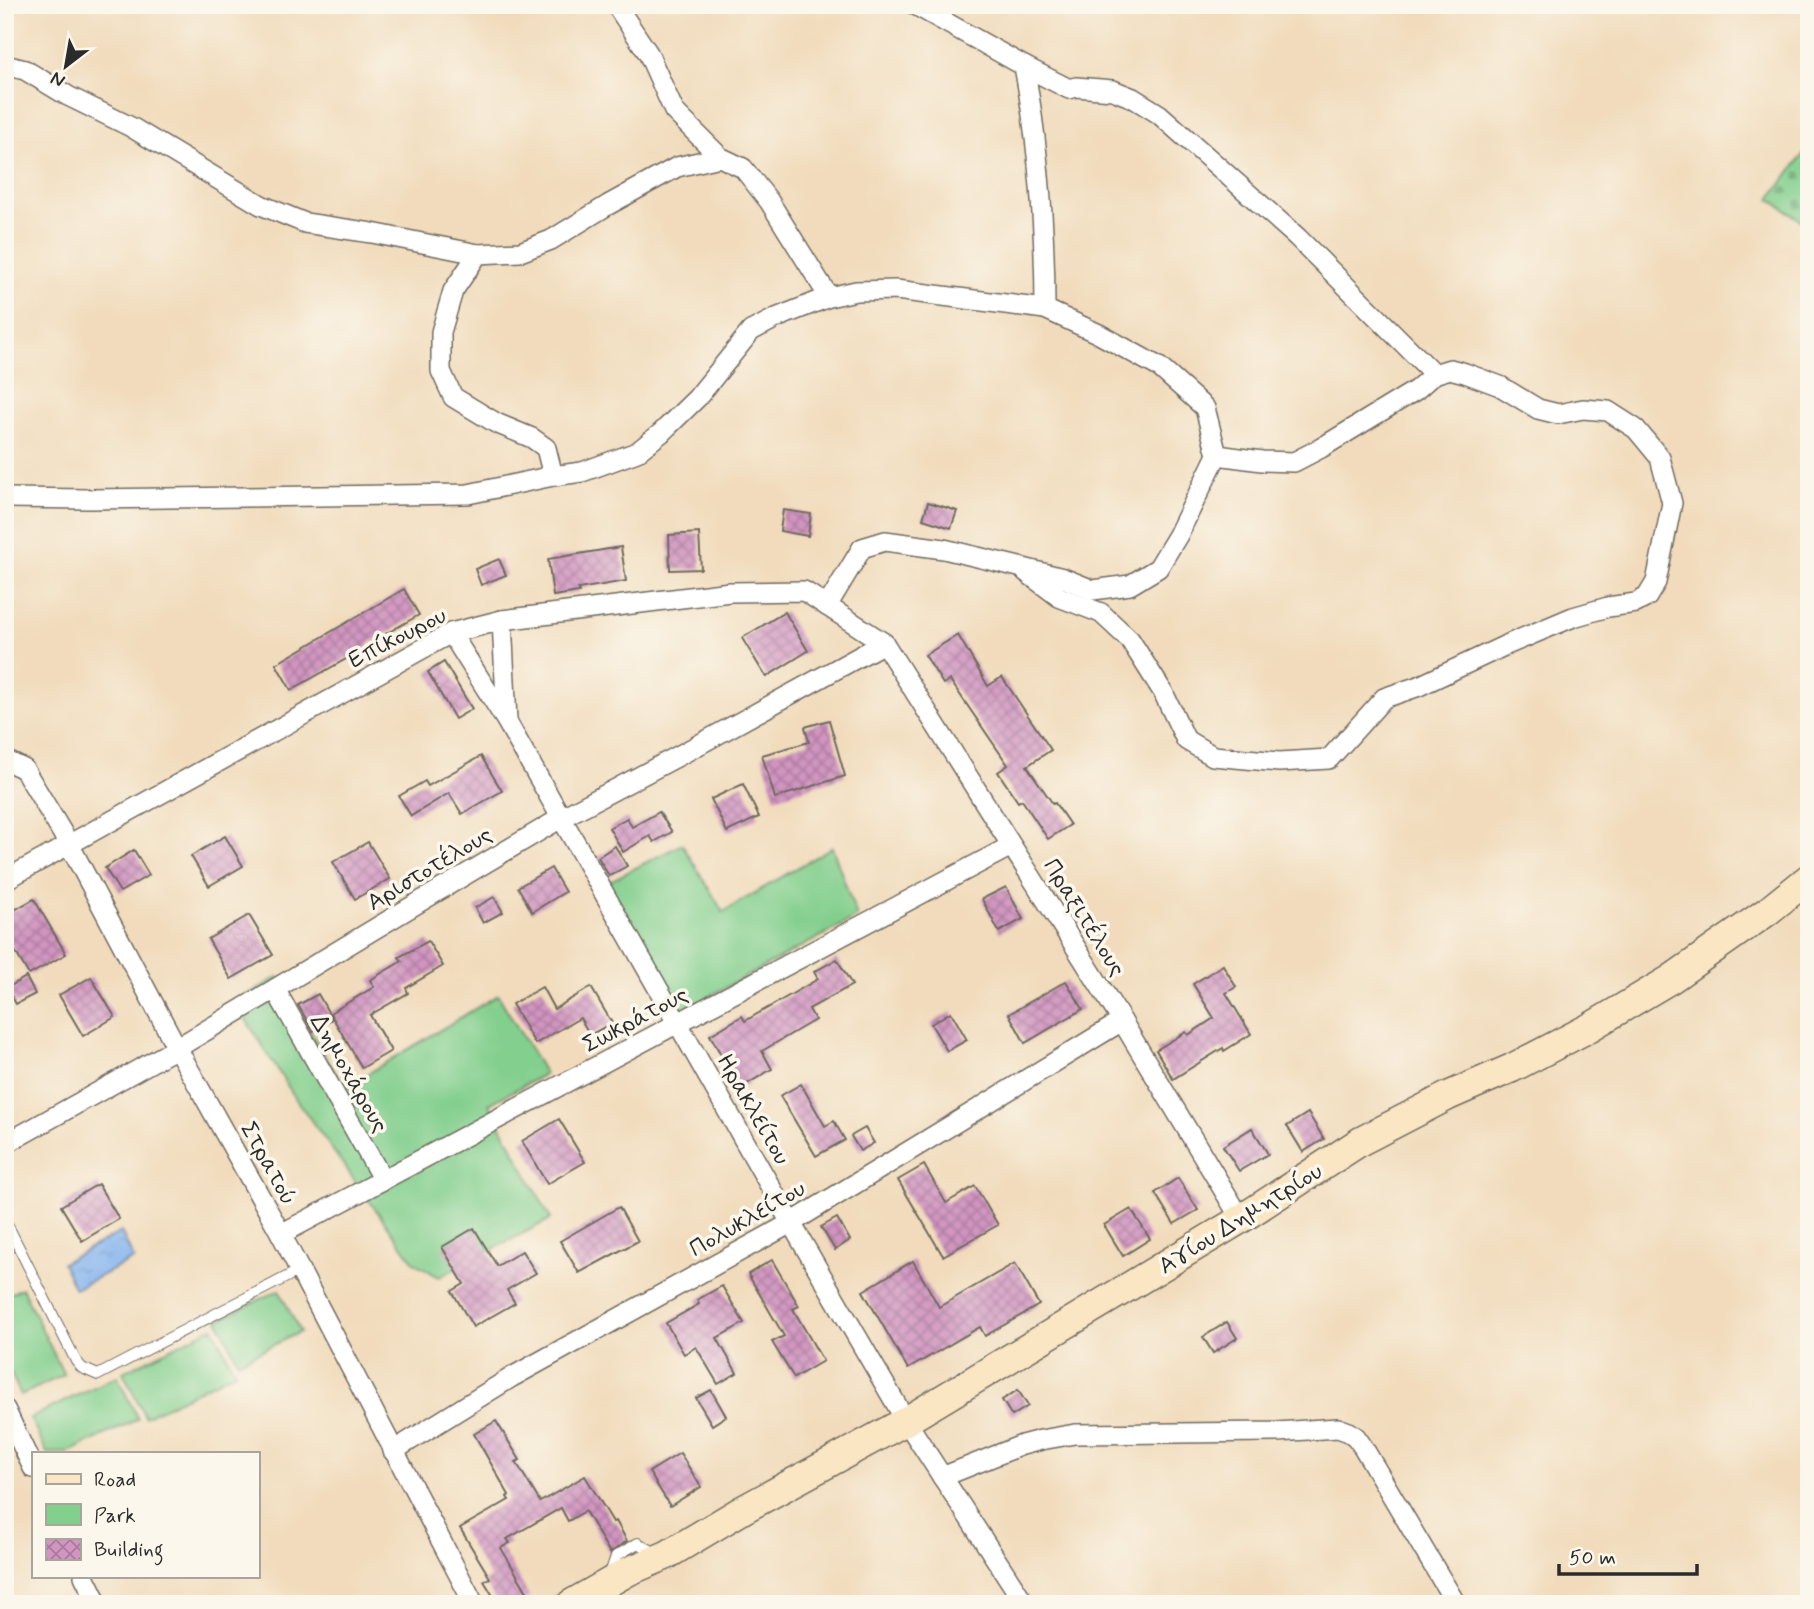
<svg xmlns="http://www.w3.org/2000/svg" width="1814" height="1609" viewBox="0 0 1814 1609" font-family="Mynerve,sans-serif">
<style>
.green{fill:#83cf8e;stroke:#577d5c;stroke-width:2}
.cemetery{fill:url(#cemetery-stones);stroke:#577d5c;stroke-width:2}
.water{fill:url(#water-ripples);stroke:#586f8d;stroke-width:2}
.building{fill:url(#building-cross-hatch)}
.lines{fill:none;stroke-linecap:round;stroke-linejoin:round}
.lane-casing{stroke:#70695e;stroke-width:12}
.street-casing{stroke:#70695e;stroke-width:22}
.secondary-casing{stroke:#70695e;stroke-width:31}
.lane{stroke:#fff;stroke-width:10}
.street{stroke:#fff;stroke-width:19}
.secondary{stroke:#fbe6c4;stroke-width:28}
.labels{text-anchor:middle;stroke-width:7;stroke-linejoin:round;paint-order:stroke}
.street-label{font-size:24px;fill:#2b2b2b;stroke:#fbf7ec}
</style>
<defs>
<pattern id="cemetery-stones" width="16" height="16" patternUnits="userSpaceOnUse" patternTransform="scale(1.75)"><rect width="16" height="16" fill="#83cf8e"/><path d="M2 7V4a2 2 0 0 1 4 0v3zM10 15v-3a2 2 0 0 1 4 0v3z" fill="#6ba874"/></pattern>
<pattern id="water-ripples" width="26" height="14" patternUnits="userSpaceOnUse" patternTransform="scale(1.75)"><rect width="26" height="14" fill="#84b3ef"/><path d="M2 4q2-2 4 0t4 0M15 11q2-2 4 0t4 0" fill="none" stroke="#6c92c2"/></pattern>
<pattern id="building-cross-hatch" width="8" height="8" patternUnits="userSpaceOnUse" patternTransform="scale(1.75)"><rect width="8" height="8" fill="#d195c1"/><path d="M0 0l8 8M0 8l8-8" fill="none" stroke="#aa7a9d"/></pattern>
</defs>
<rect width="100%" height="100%" fill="#fbf7ec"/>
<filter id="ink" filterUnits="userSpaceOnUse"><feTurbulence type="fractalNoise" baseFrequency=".0143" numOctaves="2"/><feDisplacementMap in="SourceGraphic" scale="14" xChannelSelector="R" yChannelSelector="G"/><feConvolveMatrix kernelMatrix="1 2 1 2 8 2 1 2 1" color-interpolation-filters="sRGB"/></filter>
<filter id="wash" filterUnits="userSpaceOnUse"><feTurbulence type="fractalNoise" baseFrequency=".00686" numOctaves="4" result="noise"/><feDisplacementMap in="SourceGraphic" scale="28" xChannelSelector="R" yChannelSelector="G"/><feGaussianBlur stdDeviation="1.57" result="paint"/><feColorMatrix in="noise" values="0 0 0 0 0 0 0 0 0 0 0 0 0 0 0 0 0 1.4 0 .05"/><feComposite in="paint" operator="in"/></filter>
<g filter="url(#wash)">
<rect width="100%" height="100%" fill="#f1dbbc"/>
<!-- green -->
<g class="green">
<path d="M682,844L723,912L832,847L857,917L669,1018L606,883Z"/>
<path d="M278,977L344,1088L498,995L545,1074L489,1104L551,1219L439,1277L414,1262L297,1101L235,1002Z"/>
<path d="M22,1288L64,1375L21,1395L5,1361V1296Z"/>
<path d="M279,1290L300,1332L238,1362L218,1320Z"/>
<path d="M213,1327L235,1372L145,1417L123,1372Z"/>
<path d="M117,1376L138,1419L67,1453H47L30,1418Z"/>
</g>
<!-- cemetery -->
<path class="cemetery" d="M1809,147V226L1770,199Z"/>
<!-- water -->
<path class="water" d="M121,1232L134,1259L75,1289L62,1263Z"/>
<g id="blocks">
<!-- building -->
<g class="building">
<path d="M928,502L957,511L951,528L923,519Z"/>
<path d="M783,510L811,514L808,536L780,531Z"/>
<path d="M699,533L701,569L670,570L669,535Z"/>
<path d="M621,547L626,581L578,589L579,592L553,596L548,559Z"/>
<path d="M499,559L506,575L481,585L475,569Z"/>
<path d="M404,589L419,615L368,644L369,646L291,690L276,664Z"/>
<path d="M785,612L808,651L766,677L742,638Z"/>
<path d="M958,635L988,686L1002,677L1051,750L1027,766L1053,804L1055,803L1070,825L1048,839L1022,800L1018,802L998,772L1008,765L950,680L943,684L925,655Z"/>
<path d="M444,662L472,709L455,719L428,672Z"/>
<path d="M829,720L845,776L775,798L762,755L809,742L805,727Z"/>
<path d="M481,756L502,791L462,814L449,793L411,816L399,796L425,781L428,786Z"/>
<path d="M743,784L759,817L727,832L711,799Z"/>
<path d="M659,812L672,832L654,842L650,836L623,852L609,828L627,818L632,827Z"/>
<path d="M225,836L243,866L209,886L191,856Z"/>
<path d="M368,842L390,879L355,899L333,862Z"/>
<path d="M615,846L627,866L609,876L598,857Z"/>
<path d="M134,850L149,875L120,892L105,868Z"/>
<path d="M551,868L565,892L532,912L518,887Z"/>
<path d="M1006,887L1023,919L999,932L982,899Z"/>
<path d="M494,897L503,912L483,923L475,908Z"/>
<path d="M34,899L66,954L29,975L5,934V915Z"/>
<path d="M249,915L273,955L231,979L208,939Z"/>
<path d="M428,941L443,966L406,988L408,993L370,1015L391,1051L362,1068L330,1013L374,987L370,980L402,961L399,957Z"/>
<path d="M837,959L852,985L809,1009L815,1020L762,1051L772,1069L735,1091L723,1070L728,1067L710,1035L742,1016L745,1021L818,979L814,972Z"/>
<path d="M1223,965L1236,987L1226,993L1251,1034L1224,1051L1223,1048L1173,1079L1156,1050L1186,1032L1188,1035L1214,1018L1193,984Z"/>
<path d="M26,977L35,994L16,1004L7,988Z"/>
<path d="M91,977L115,1017L83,1036L59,995Z"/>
<path d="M1066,981L1083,1009L1025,1043L1009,1014Z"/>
<path d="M542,987L554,1009L591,987L612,1023L590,1035L580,1018L535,1044L512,1004Z"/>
<path d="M318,994L332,1019L313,1031L298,1005Z"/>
<path d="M951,1012L967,1040L947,1051L931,1024Z"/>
<path d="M801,1084L825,1126L834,1121L845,1140L816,1156L780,1096Z"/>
<path d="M1308,1113L1324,1139L1303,1152L1287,1126Z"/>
<path d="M559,1119L585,1162L547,1184L522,1141Z"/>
<path d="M865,1128L874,1143L860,1151L851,1136Z"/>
<path d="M1252,1128L1268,1154L1239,1171L1223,1146Z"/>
<path d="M924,1165L946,1203L975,1186L998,1225L943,1256L898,1180Z"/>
<path d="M1178,1178L1198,1210L1174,1224L1155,1193Z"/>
<path d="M98,1184L119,1219L82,1241L61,1206Z"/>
<path d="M619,1207L638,1241L579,1273L560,1241Z"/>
<path d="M1131,1209L1150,1239L1123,1256L1104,1225Z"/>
<path d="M837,1218L850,1240L835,1250L821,1227Z"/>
<path d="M474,1228L497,1266L522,1251L536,1273L507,1290L515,1303L473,1327L452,1291L464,1284L442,1247Z"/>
<path d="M772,1260L799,1306L793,1309L823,1361L794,1378L772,1342L784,1336L748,1274Z"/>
<path d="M913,1261L939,1307L1015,1263L1039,1305L985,1336L980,1327L908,1369L863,1291Z"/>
<path d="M722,1286L744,1323L717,1338L737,1373L718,1384L696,1347L684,1354L666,1323L699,1304L697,1300Z"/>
<path d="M1227,1322L1237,1338L1213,1353L1203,1337Z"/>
<path d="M711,1390L726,1416L712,1425L696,1398Z"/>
<path d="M1018,1390L1028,1406L1012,1416L1002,1400Z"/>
<path d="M496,1421L520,1460L516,1462L540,1502L585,1476L613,1522L616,1521L627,1541L610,1553L585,1511L568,1521L561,1508L507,1539L510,1543L501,1548L530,1597L518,1604H498L484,1581L490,1578L460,1528L509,1500L507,1497L509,1495L474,1434Z"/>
<path d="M680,1453L701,1487L670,1506L649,1472Z"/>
</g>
</g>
</g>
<g filter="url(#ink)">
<use href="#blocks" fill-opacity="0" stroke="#70695e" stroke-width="2"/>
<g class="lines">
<defs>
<g id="lane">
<path d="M5,1220L76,1361L82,1368L98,1375L300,1270"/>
<path d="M610,1574L616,1556L638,1543L656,1553"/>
</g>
<g id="street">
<path d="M616,5L648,53L674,111L720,157"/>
<path d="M915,5L1024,66"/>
<path d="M5,65L25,70L68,96L131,127L261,205L305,223L372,233L478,254"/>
<path d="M1045,309C1045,227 1039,147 1024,66L1069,89L1076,87L1113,90L1133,98L1159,114L1297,237L1434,374L1416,390L1321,448L1294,462L1262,461L1217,455"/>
<path d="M553,476L582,472L637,452L661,433L697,398L751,331L776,318L829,297L856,291L896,290L1045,309L1099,334L1159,367L1205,408L1217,455L1178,535L1158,568L1130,585L1093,590L1063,578L1019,567L944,549L885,541L862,548L827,606"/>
<path d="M5,498L90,499L468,494L553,476L546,448L532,438L496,423L453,397L441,371V332L453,291L478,254L520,252L551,240L608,205L677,167L720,157L743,168L769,201L829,297"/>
<path d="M1026,572L1059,597L1101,613L1130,640L1163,692L1186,740L1213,756L1279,762L1329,759L1384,698L1419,686L1504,646L1573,617L1608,607L1636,603L1647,597L1656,582L1672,503L1660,458L1636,429L1608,411L1583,409L1558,414L1538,409L1500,386L1465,373L1450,369L1434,374"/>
<path d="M502,620L507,721"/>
<path d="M451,633L507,722L791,1223L906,1421L1025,1604"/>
<path d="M5,760L24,769L69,844L177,1048L281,1234L474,1604"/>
<path d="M5,880L451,633L502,620L730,592L804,591L884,643L1122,1021L1241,1219"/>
<path d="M275,989L383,1180"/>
<path d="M5,1144L177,1048L406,910L561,818L680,755L884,643"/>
<path d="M281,1234L1011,846"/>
<path d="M5,1409L33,1468"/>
<path d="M393,1451L512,1377L791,1223L1122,1021"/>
<path d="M942,1477L1022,1445L1041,1440L1075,1434L1277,1432L1338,1428L1349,1432L1356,1437L1363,1447L1456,1604"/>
<path d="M84,1576L98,1604"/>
</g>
<path id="secondary" d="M571,1604L629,1571L667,1555L744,1509L906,1421L1241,1219L1361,1141L1448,1096L1512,1068L1587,1029L1671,979L1768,911L1809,878"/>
</defs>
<!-- lane casing -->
<use href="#lane" class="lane-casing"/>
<!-- street casing -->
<use href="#street" class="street-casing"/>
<!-- secondary casing -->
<use href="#secondary" class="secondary-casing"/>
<!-- lane -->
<use href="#lane" class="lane"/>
<!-- street -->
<use href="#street" class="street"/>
<!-- secondary -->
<use href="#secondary" class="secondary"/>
</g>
</g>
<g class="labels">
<!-- street labels -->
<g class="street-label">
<text transform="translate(397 637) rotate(-27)" y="8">Επίκουρου</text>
<text transform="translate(429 868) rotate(-31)" y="8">Αριστοτέλους</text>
<text transform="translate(1085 917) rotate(58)" y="8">Πραξιτέλους</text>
<text transform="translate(635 1019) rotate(-28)" y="8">Σωκράτους</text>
<text transform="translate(350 1073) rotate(60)" y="8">Δημοχάρους</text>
<text transform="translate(754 1109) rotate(60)" y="8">Ηρακλείτου</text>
<text transform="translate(269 1163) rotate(61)" y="8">Στρατού</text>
<text transform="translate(747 1218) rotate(-30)" y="8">Πολυκλείτου</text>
<text transform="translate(1240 1218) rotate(-32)" y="8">Αγίου Δημητρίου</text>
</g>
</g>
<!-- margin -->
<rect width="1814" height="1609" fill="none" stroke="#fbf7ec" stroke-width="28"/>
<!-- legend -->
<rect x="32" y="1452" width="228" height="126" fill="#fbf7ec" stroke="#a8a59f" stroke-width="2"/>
<rect x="46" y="1474" width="35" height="10" fill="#fbe6c4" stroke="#a8a59f" stroke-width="2"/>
<text x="94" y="1486" font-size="21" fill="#2b2b2b">Road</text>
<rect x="46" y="1504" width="35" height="21" fill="#83cf8e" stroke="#a8a59f" stroke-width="2"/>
<text x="94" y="1522" font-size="21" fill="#2b2b2b">Park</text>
<rect x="46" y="1539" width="35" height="21" fill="url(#building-cross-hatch)" stroke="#a8a59f" stroke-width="2"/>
<text x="94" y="1556" font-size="21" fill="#2b2b2b">Building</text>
<!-- north arrow -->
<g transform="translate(66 66) rotate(211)" stroke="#fbf7ec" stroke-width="5" paint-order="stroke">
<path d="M0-5L12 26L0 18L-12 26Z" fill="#2b2b2b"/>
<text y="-10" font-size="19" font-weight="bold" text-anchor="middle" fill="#2b2b2b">N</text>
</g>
<!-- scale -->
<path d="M1559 1564v10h138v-10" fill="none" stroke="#2b2b2b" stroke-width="3.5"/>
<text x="1569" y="1564" font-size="21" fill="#2b2b2b" stroke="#fbf7ec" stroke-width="5" paint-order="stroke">50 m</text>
</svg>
